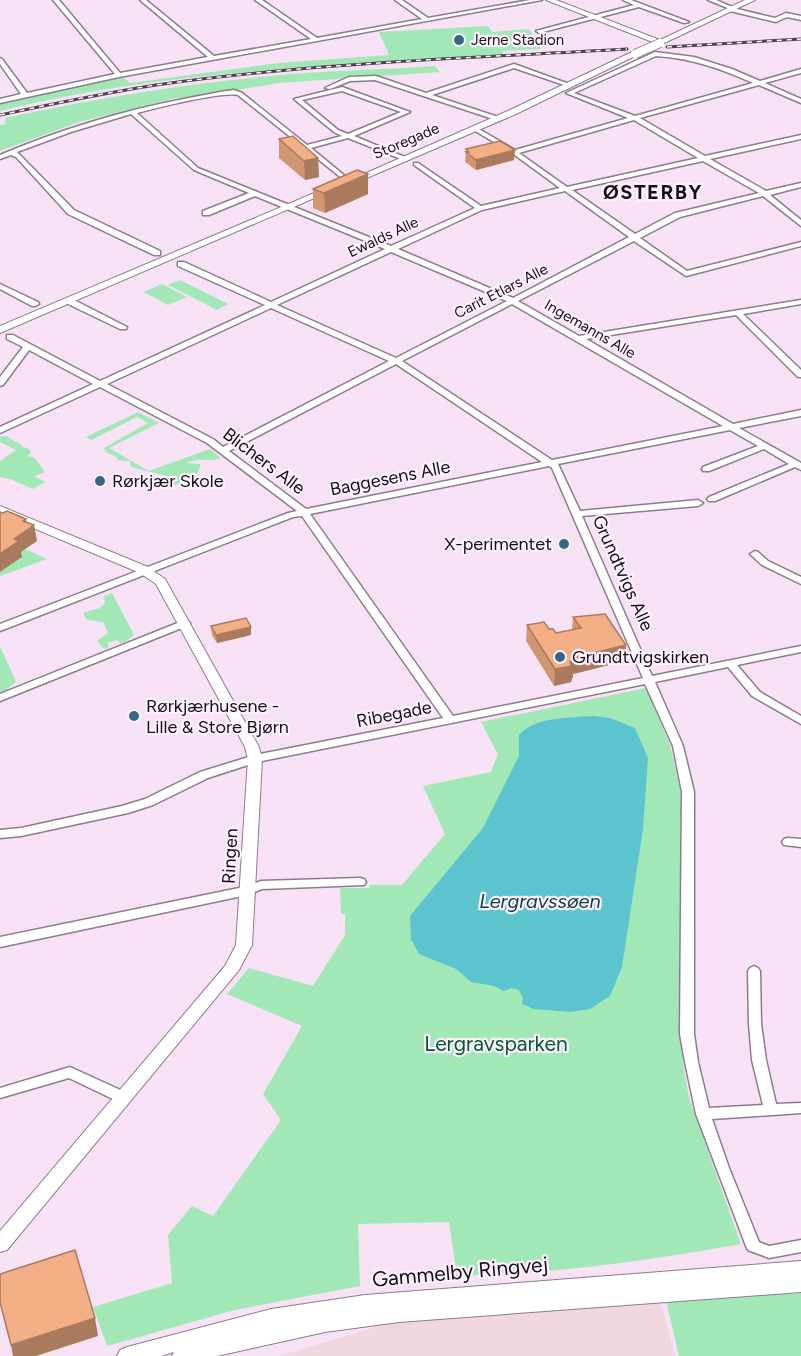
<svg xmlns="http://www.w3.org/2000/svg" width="801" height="1356" viewBox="0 0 801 1356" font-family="Figtree,sans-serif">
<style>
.industrial{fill:#f0d7df}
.green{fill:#a2e8b7}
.water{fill:#5cc4cf}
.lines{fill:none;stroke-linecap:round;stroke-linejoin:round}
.minor-casing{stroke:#8e7b8e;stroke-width:3}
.tertiary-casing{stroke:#8e7b8e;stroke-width:2}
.minor{fill:#fff;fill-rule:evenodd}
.tertiary{fill:#fff;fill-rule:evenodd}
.rail-casing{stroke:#4d424d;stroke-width:3}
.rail{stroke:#fef1fe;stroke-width:1.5;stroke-dasharray:5;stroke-linecap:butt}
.tertiary-bridge-casing{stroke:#8e7b8e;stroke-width:10;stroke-linecap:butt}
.tertiary-bridge{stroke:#fff;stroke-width:8}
.wall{fill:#d09672}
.shaded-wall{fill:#a97a5d}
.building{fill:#f2ae85;stroke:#a97a5d;stroke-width:1.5}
.poi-dot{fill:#356885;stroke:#fef1fe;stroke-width:2}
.labels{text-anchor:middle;stroke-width:4.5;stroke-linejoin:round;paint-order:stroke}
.far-poi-label{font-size:15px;fill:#150e15;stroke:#fef1fe;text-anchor:start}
.far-street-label{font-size:15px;fill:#150e15;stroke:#fef1fe}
.street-label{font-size:18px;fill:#150e15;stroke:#fef1fe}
.poi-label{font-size:18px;fill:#150e15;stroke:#fef1fe;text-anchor:start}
.far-district-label{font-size:20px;font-weight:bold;letter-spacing:1.5px;fill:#150e15;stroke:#fef1fe}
.water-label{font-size:20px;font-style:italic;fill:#0b3d42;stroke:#fef1fe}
.near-park-label{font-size:21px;fill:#03592e;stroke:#fef1fe}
.near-street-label{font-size:21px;fill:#150e15;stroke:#fef1fe}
</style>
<rect width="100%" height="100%" fill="#f6e1f5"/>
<!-- industrial -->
<path class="industrial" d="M660,1299L675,1356H279L406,1318Z"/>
<!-- green -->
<g class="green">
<path d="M488,26L492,32L529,29L541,49L503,51V56C335,66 164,70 0,111V103L79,84L123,77L130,83L278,63L389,55L379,32Z"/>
<path d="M435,66L440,72L279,83L184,99L177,98L79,122L0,151V125L6,124L5,118C93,99 181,84 271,76C325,70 381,70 435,66Z"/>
<path d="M180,280L228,304L217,310L168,285Z"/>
<path d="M162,284L187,297L168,305L143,292Z"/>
<path d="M138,412L159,423L109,448L149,471L210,449L221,458C208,463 201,456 186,463L200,464C201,480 178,483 165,488L156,480L166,476L131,467L130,461L117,460V457L107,453L104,448L148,423L137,417L91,440L86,437Z"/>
<path d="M6,436L23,446L21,447L28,448L31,452L28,456L35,458L45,472L34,476L45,482L33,489L10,479L0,477V461L16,450L0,442V437Z"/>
<path d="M25,549L47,559L0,576V572L21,557L16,555Z"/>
<path d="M112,593L134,635L122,644L117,640L107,643L109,647L104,649L97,641L108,633L103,622L87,620L83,613L100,608L105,603L104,596Z"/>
<path d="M0,646L16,682L1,694L0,692Z"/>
<path d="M646,688L670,745L680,789L683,844L679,990L683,1064L689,1098L741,1244C647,1261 553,1274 457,1276L449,1222L358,1224L360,1286L235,1310L107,1346L93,1307L172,1283L168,1235L192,1206L213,1216L281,1120L263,1094L302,1026L227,994L249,968L313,986L345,935V914H341L340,888H369L370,885H402L445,834L423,786L491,772L498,754L481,722Z"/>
<path d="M801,1293V1356H679L666,1301Z"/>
</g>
<!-- water -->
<path class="water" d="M594,716L610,718L635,728L648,758L643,829L622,967L610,996L590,1009L570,1012L534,1009L522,1004L523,998L519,990L511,988L504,991L494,986L471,982L456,969L419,954L411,939L410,916L483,828L519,756V735C536,716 570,718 594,716Z"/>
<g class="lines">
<defs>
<g id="minor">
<path d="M53,0H59L120,73L208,57L140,0H146L214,56L311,39L255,0H262L317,38L422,19L395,0H402L428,18L530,0H542L119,77L0,103V99L21,94L0,64V58L2,59L27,93L115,74Z"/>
<path d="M623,0H631L689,22L684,23L639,7L539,33L536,31L634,5Z"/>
<path d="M708,0H716L737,9L775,18L786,13L801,16V20L787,17L776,22L730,11V9Z"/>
<path d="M655,52L694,57L732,69L760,81L801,69V73L765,83L801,99V103L759,85L640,118L705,156L801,135V139L710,159L766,191L801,183V187L770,195L801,220V226L763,196L680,217L640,238L687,271L801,242V246L686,276L634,241L518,301L579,336L801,300V304L743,314L801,370V377H798L736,315L586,339L733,424L801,410V416L739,428L801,463V470L795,467L715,501H709L707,499L709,497L789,464L764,449L709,471H703L702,469L703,467L758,446L730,430L558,464L580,511L698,500L703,503L698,506L582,516L652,676L801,646V652L737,665L760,692L801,716V724L752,696L728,667L655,682L683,746L694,792V1034L698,1062L709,1108L763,1105L752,1060L749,1024L748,971L750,968L754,966L758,968L760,971L761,1024L766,1060L776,1104L801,1103V1113L712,1119L729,1168L759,1242L769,1246L801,1240V1252L769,1258L748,1250L746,1246L696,1114L685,1062L680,1034L682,792L673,746L645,684L257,762L208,778L153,805L128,813L21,836L0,838V830L21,828L122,806L145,799L200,772L255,755L443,718L302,516L293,517L0,631V624L288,513L297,511L207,443L100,387L0,433V427L93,384L29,350L3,385L0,386V377L23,347L7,339V335H13L100,381L265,305L178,266V262H184L271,302L385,249L255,196L209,215H203V211L249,193L194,170L131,114L71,132L17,152L74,210L160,251V255H154L68,214L16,157L11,155L0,159V155C59,130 121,111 184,99C201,96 217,92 234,90L242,93L307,145L342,136L334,132L294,99L342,87L410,112L354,136L405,157V159H401L348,138L311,148L351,181L352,182L349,184L238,95C224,91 155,108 137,113L198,168L391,246L475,208L414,165V163H418L481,206L560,188L512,153L472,129L477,128L515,150L628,118L566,93ZM656,56C691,58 722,69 753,83L635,116L574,93ZM342,91L401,112L348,134L338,130L302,100ZM634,120L698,158L567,187L519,153ZM703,161L759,193L675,213L635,234L572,190ZM565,191L629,237L513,298L398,249L482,210ZM391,252L507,301L396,358L277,305ZM512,304L723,426L552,460L402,361ZM271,308L389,361L223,447L213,439L107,384ZM396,364L542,462L306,509L229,451ZM549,466L552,468L643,678L453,716L310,514Z"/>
<path d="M514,64L572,85L567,86L514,68L432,95L501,118V120L499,121L375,80L350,81L330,89L325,88L349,77L376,76L426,93Z"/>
<path d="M0,284L38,302L39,304L35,306H32L0,289Z"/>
<path d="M66,299H72L127,327L126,329H120L66,303Z"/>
<path d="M755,551L758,552L768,561L801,577V584L762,565L750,554Z"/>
<path d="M185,620L190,623L189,625L0,701V694Z"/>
<path d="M788,838L801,839V847L784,845L782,842L784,839Z"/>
<path d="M360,878L364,879L366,882L364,885L262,889L247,895L0,947V937L244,887L261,881Z"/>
<path d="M70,1067L127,1093L129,1097L127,1101L122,1102L117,1101L69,1078L0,1098V1088Z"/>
</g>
<g id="tertiary">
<path d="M546,0H556L660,40L745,0H755L660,45Z"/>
<path d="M632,52L639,54L516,114L355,183L348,181L510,110Z"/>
<path d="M326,188L333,190L0,333V326Z"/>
<path d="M0,506L148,567L165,579L259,747L262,759L252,945L239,970L7,1250L0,1252V1231L225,966L236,945L248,759L245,747L156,584L140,573L0,514Z"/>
<path d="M801,1261V1292L399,1322L325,1332L217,1356H172L174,1352L161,1356H117L120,1350L127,1347L271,1309L365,1295Z"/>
</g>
</defs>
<!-- minor casing -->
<use href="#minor" class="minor-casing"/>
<!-- tertiary casing -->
<use href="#tertiary" class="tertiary-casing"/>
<!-- minor -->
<use href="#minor" class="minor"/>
<!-- tertiary -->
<use href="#tertiary" class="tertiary"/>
<defs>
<g id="rail">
<path d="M667,47L801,39"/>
<path d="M0,115C52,104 104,93 156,85C312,63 470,58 627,49"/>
</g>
</defs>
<!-- rail casing -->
<use href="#rail" class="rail-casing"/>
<!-- rail -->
<use href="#rail" class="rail"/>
<defs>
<path id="tertiary-bridge" d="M635,54L660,43"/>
</defs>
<!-- tertiary-bridge casing -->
<use href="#tertiary-bridge" class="tertiary-bridge-casing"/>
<!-- tertiary-bridge -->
<use href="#tertiary-bridge" class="tertiary-bridge"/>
</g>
<!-- wall -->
<g class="wall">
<path d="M279,139L318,158L319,177L305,180L279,158Z"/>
<path d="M466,149L514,160L476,170L465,162Z"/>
<path d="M313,189L368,194L325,213L313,208Z"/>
<path d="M573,617L625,661L573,674V678H572L571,682L554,686L526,641L527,625L549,629L556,633L572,630Z"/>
<path d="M211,626L251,635L217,643L212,635Z"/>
</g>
<!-- shaded-wall -->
<g class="shaded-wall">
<path d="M515,150L514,160L476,170V160Z"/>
<path d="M318,158L319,177L305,180L304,161Z"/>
<path d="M368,174V194L325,213L324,193Z"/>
<path d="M26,519L28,530L34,525L37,541L21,552L22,557L0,572V554L23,521Z"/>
<path d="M251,627V635L217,643L216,635Z"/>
<path d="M626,645L625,661L573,674V678H572L571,682L554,686L555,669L570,662L573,658Z"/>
<path d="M95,1318L98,1336L36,1356H13L11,1345Z"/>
</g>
<!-- building -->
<g class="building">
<path d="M293,136L318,158L304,161L279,139Z"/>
<path d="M500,141L515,150L476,160L466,152H469L466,149Z"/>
<path d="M357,170L368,174L324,193L313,189Z"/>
<path d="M7,511L26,519L23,521L34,525L14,539L19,541L0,554V512L3,513Z"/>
<path d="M605,614L626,645L573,658L574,661L570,662L572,666L555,669L527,625L544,622L549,629H553L556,633L581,628L573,617Z"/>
<path d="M246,618L251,627L216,635L211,626Z"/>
<path d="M75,1250L95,1318L11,1345L0,1302V1274Z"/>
</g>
<!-- markers -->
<g class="poi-dot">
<circle cx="459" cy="40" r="6"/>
<circle cx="100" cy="481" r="6"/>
<circle cx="564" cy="544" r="6"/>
<circle cx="560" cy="657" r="6"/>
<circle cx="134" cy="716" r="6"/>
</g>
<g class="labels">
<!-- far-poi labels -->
<g class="far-poi-label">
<text x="471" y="45">Jerne Stadion</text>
</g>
<!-- far-street labels -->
<g class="far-street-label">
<text transform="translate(406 141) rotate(-23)" y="5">Storegade</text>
<text transform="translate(383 237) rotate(-25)" y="5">Ewalds Alle</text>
<text transform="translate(501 291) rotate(-27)" y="5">Carit Etlars Alle</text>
<text transform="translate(590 329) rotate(30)" y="5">Ingemanns Alle</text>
</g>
<!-- street labels -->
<g class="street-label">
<text transform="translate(264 461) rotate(37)" y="6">Blichers Alle</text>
<text transform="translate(390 478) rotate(-11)" y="6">Baggesens Alle</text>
<text transform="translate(623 573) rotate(66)" y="6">Grundtvigs Alle</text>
<text transform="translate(394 714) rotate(-11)" y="6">Ribegade</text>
<text transform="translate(230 856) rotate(-87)" y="6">Ringen</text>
</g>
<!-- poi labels -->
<g class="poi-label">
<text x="112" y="487">Rørkjær Skole</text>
<text x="552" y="550" text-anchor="end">X-perimentet</text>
<text x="572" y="663">Grundtvigskirken</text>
<text x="146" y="712">Rørkjærhusene -<tspan x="146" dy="21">Lille &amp; Store Bjørn</tspan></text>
</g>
<!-- far-district labels -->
<g class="far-district-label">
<text x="653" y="199">ØSTERBY</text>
</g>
<!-- water labels -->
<g class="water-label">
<text x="540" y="908">Lergravssøen</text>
</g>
<!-- near-park labels -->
<g class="near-park-label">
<text x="496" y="1051">Lergravsparken</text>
</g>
<!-- near-street labels -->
<g class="near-street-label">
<text transform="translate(460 1272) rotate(-5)" y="7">Gammelby Ringvej</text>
</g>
</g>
</svg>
